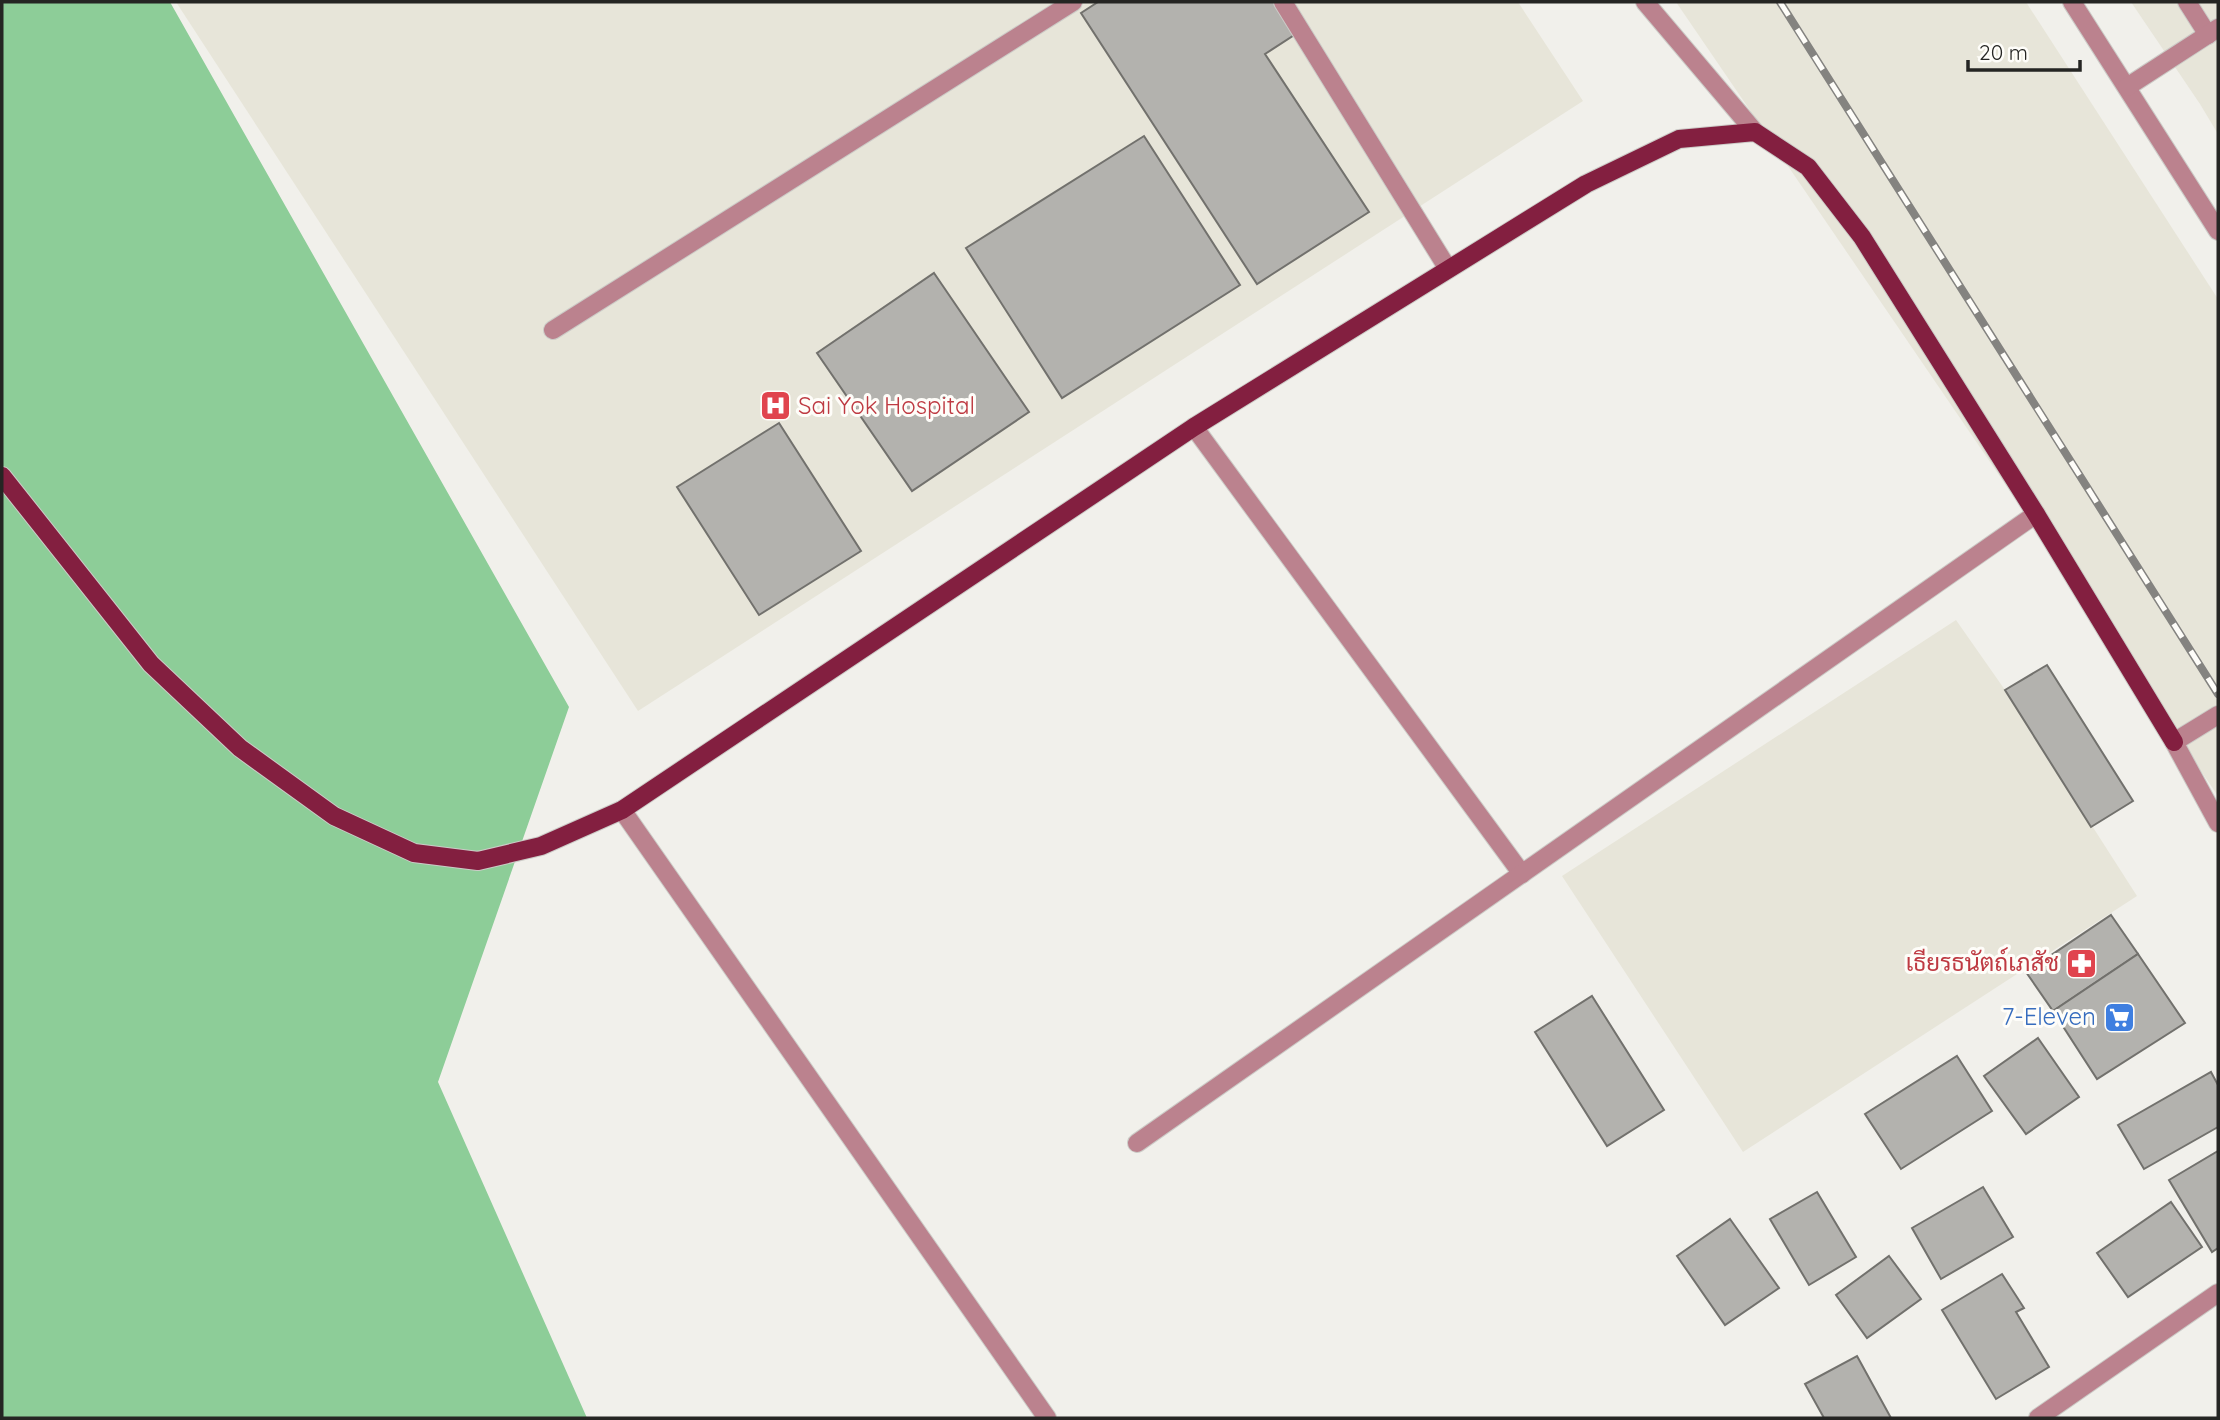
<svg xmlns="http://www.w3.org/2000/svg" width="2220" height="1420" viewBox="0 0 2220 1420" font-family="Quicksand,Sarabun,sans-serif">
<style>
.built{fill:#e7e5d9}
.forest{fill:#8dcd98}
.building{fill:#b3b2ae;stroke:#72716d;stroke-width:2}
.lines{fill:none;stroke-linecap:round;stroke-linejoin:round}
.minor-casing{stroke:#cccbc7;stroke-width:20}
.major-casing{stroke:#cccbc7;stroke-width:20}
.minor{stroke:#bb828e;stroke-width:18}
.major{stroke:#831f40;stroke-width:18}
.rail-casing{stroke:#848380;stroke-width:8}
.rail{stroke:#fefdf9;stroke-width:5;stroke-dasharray:16;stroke-linecap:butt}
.labels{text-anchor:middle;stroke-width:6;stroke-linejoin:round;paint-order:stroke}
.health-label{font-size:24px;fill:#be3a42;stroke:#fefdf9;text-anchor:start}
.shop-label{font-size:24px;fill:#366cbe;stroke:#fefdf9;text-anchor:end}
</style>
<rect width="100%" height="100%" fill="#f1f0eb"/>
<!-- built -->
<g class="built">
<path d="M176,2H1518L1583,101L638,711Z"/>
<path d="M1676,2H2026L2218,299V796Z"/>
<path d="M2131,2H2218V134L2200,104Z"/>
<path d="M1956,620L2005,690L2137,896L1743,1152L1562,876Z"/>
</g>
<!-- forest -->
<path class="forest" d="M2,2H170L569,707L438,1082L587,1418H2Z"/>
<!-- building -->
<g class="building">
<path d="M1098,2H1283L1302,30L1265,54L1369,212L1257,284L1081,13Z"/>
<path d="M1144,136L1240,285L1062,398L966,248Z"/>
<path d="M934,273L1029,412L912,491L817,353Z"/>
<path d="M779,423L861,551L759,615L677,487Z"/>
<path d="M2047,665L2133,801L2091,827L2005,690Z"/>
<path d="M2111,915L2138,954L2053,1011L2026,972Z"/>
<path d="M2138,954L2185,1023L2097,1079L2053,1011Z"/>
<path d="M1592,996L1664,1110L1607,1146L1535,1032Z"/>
<path d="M2038,1038L2079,1097L2026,1134L1984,1076Z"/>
<path d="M1957,1056L1992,1111L1901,1169L1865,1114Z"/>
<path d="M2211,1072L2218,1085V1127L2144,1169L2118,1125Z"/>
<path d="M2218,1151V1248L2212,1252L2169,1180Z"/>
<path d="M1983,1187L2013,1237L1941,1279L1912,1228Z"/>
<path d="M1817,1192L1856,1257L1809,1285L1770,1219Z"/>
<path d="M2171,1202L2202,1247L2128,1297L2097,1253Z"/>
<path d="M1730,1219L1779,1288L1725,1325L1677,1256Z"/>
<path d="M1889,1256L1921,1299L1867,1338L1836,1295Z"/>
<path d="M2002,1274L2024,1308L2016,1312L2049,1367L1996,1399L1942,1310Z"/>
<path d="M1857,1356L1891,1418H1824L1805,1384Z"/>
</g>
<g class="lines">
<defs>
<g id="minor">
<path d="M1283,2L1448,269"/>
<path d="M1645,2L1755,132"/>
<path d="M2072,2L2218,231"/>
<path d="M2187,2L2208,35"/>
<path d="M2127,87L2218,28"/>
<path d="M553,330L1073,2"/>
<path d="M1194,427L1522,874"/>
<path d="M2218,715L2174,742L2218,823"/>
<path d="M622,810L1047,1418"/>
<path d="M1137,1143L2036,514"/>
<path d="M2038,1418L2218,1293"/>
</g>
<path id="major" d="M2,476L151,664L240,748L334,816L414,853L478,861L541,846L622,810L1194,427L1586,184L1679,139L1755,132L1808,167L1862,237L2036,514L2174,742"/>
</defs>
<!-- minor casing -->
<use href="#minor" class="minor-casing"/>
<!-- major casing -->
<use href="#major" class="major-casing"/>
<!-- minor -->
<use href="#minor" class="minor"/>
<!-- major -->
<use href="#major" class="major"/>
<defs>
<path id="rail" d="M1780,2L2218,694"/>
</defs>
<!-- rail casing -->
<use href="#rail" class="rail-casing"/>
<!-- rail -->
<use href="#rail" class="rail"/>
</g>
<!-- icons -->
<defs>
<symbol id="hospital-square" viewBox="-11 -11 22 22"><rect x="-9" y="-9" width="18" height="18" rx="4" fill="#e0444e" stroke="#fefdf9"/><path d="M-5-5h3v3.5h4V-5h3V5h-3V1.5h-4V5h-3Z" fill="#fff"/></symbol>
<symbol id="pharmacy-square" viewBox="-11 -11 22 22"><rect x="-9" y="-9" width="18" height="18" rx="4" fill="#e0444e" stroke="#fefdf9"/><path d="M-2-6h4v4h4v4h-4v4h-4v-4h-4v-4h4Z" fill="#fff"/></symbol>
<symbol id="supermarket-square" viewBox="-11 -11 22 22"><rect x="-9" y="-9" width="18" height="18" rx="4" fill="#3f7fe0" stroke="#fefdf9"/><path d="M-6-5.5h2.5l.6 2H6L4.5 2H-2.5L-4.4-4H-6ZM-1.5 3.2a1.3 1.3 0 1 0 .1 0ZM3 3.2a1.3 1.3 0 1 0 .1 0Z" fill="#fff"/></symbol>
</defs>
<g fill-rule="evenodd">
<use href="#hospital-square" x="758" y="388" width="35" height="35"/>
<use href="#pharmacy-square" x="2064" y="946" width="35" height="35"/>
<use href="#supermarket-square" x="2102" y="1000" width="35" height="35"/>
</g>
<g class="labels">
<!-- health labels -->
<g class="health-label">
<text x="798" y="414">Sai Yok Hospital</text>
<text x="2059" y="971" text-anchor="end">เธียรธนัตถ์เภสัช</text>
</g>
<!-- shop labels -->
<g class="shop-label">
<text x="2096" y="1025">7-Eleven</text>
</g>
</g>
<!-- border -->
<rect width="2220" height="1420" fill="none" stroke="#252523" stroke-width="7"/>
<!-- scale -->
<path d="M1968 60v10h112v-10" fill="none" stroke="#252523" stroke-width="3.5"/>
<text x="1979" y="60" font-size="21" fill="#252523" stroke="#fefdf9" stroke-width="5" paint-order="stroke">20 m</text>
</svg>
